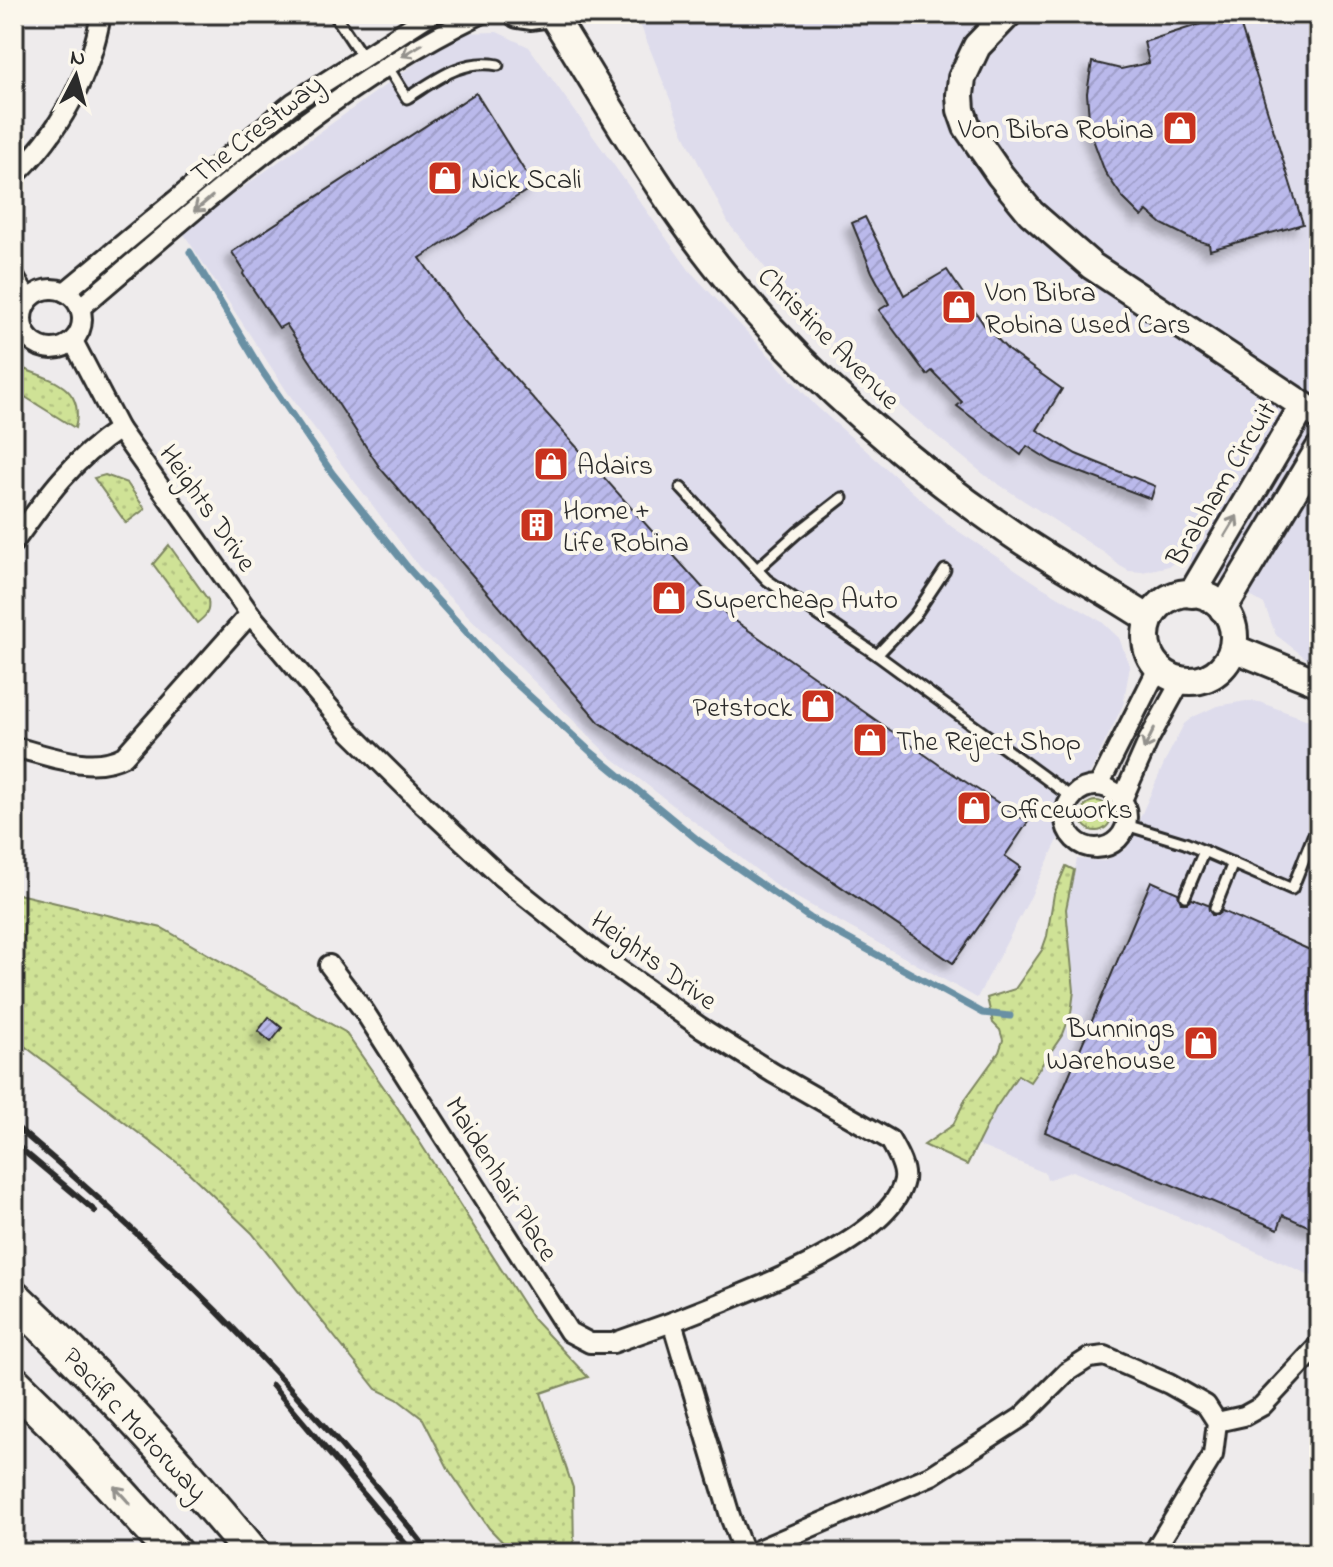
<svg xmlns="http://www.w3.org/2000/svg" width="1333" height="1567" viewBox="0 0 1333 1567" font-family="'Indie Flower',sans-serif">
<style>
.built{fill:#dedcec}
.grass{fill:url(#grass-tufts);stroke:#7d8660;stroke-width:2}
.park{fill:url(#park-dots);stroke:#7d8660;stroke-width:2}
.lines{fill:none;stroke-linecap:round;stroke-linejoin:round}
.stream{stroke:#6990a4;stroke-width:7}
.building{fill:url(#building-hatch);stroke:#2b2b2b;stroke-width:2;filter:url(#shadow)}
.lane-casing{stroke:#2b2b2b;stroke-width:15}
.street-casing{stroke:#2b2b2b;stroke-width:24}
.secondary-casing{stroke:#2b2b2b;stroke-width:32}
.highway-casing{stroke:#2b2b2b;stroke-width:40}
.lane{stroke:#fbf7ec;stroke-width:9}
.street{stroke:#fbf7ec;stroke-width:18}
.secondary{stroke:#fbf7ec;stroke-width:26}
.highway{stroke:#fbf7ec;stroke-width:34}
.rail{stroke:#2b2b2b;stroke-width:6}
.oneway{stroke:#93918c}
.labels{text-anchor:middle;stroke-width:8;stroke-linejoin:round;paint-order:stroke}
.street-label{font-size:28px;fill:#2b2b2b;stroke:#fbf7ec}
.poi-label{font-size:28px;fill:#2b2b2b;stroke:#fbf7ec;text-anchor:start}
</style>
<defs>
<pattern id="grass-tufts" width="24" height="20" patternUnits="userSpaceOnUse" patternTransform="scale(2)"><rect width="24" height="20" fill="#cfe296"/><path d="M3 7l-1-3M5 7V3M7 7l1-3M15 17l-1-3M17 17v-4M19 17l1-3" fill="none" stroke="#b2c281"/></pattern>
<pattern id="park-dots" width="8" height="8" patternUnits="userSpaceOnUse" patternTransform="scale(2)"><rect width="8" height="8" fill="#cfe296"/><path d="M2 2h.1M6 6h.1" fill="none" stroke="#b2c281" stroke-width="1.8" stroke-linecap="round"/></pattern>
<pattern id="building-hatch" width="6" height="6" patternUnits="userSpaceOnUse" patternTransform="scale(2)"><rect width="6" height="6" fill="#bab9eb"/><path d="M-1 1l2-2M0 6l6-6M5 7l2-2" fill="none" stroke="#a09fca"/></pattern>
<filter id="shadow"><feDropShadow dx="-7" dy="7" stdDeviation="4" flood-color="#0004"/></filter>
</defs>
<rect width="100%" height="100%" fill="#eeebec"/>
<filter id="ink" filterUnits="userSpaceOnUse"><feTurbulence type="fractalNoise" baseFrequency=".0125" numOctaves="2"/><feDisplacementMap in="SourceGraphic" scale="16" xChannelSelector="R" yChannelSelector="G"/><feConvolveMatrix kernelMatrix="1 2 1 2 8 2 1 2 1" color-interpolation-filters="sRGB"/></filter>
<g filter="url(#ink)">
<!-- built -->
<g class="built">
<path d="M636,14H1319V661L1307,659L1276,635L1264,604L1183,557L1169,566L1142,572L1129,571L1120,566L1106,554L986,476L905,410L831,341L781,287L729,224L684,134Z"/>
<path d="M497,32L529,47L689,270L815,405L952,527L1042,587L1102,622L1119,638L1130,666L1123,705L1027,904L977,998L781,889L607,754L419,567L288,393L182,231L458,33Z"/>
<path d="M1246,701L1259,702L1319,724V1279L1073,1171L1047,1180L1045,1173L977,1145L995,1109L1018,1075L1030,1082L1063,1034L1071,1013L1074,991L1066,909L1077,859L1105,861L1126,849L1167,757L1184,724L1193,717L1217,706Z"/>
</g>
<!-- grass -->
<circle class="grass" cx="1096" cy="816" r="15"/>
<!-- park -->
<g class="park">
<path d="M14,365C42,378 87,382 75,428L14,390Z"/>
<path d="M105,475L127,483L145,509L126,523L94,478Z"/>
<path d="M169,545L208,600C210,612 206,616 197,623L153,564Z"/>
<path d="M1066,866L1074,870L1066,909L1074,991L1071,1013L1063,1034L1030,1082L1018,1075L995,1109L967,1165L924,1145L953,1125L966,1098L999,1052L1003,1040L1000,1030L993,1023L987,998L1015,989L1042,950L1047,936L1054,894Z"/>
<path d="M14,893L162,928L345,1032L394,1102L533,1319L588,1377L541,1393L573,1488L574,1553H513L489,1528L449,1470L423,1419L397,1399L376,1389L252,1233L183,1167L14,1038Z"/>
</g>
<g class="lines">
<!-- stream -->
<path class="stream" d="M190,252L262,371L332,473L409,569L499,668L591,752L699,841L810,918L983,1013L1010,1016"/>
</g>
<!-- building -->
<g class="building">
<path d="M1232,14H1237L1303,224L1210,250L1209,244L1190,238L1162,224L1147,211L1142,217L1123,198L1105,172L1090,131L1087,93L1092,62L1121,69L1149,63L1144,42Z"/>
<path d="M476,93L534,186L420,258L463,320L727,615L941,766L1028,822L1005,856L1021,867L953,963L599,722L380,468L286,324L279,328L243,274L244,271L232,252Z"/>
<path d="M865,217L904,295L947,270L985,326L1009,351L1062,389L1037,430L1076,454L1155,486L1151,499L1053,462L1027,446L1021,455L957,406L962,402L932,371L927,375L879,310L889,304L872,272L852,223Z"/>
<path d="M1151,881L1178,893L1181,903H1187L1192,899L1208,905L1212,915H1217L1222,911L1319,954V1231L1283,1215L1278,1229L1045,1132Z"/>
<path d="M269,1017L282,1028L271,1042L258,1031Z"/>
</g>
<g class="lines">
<defs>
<g id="lane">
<path d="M334,14L362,56"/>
<path d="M387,66L407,98C436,80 462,58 498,65"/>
<path d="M681,488L767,580L877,655L1071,797"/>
<path d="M757,569L797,533L842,498"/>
<path d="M877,655L915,615L945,570"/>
<path d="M1126,825L1185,843L1292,889L1313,836"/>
<path d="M1185,896L1204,851"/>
<path d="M1215,908L1233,863"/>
</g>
<g id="street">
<path d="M14,176C59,134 91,75 101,14"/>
<path d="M14,277L28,300"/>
<circle cx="52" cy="319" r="30"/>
<path d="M65,292L294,102L431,14"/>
<path d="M80,308C206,201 331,86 481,14"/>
<path d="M73,341L119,429L250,614L350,732L424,805L500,876L595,952L700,1027L773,1073L890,1140C896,1151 906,1167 904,1180C891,1244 727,1299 672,1322L731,1519L744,1553"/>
<path d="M14,542C46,497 72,460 119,429"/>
<path d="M14,747C48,755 91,774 124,756L250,614"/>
<path d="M1099,785L1158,668"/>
<circle cx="1096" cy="817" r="31"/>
<path d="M1122,800L1149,739L1181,681"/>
<path d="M329,965L364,1011L569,1332L590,1343H613L672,1322"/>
<path d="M1217,1422L1244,1416L1262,1406L1319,1345"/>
<path d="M751,1553L932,1475L1022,1417L1067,1372L1089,1358L1105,1356L1169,1384L1206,1405L1217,1422L1213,1455L1153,1553"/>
</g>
<g id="secondary">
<path d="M518,14L531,16L545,14"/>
<path d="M552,14C610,106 663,203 734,287C812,379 905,460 1005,529C1051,562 1102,588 1149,619"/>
<path d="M1008,14L977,46L962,78L960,95L961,110L967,127L1000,175L1031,213L1092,266L1319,416"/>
<circle cx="1190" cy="637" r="44"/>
<path d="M1192,594L1303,406"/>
<path d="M1223,609L1319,449"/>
<path d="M1233,648L1319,683"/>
</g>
<g id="highway">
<path d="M14,1298C99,1378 178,1463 252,1553"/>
<path d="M14,1384L70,1439L174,1553"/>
</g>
</defs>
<!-- lane casing -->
<use href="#lane" class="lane-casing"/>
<!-- street casing -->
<use href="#street" class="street-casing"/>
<!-- secondary casing -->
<use href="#secondary" class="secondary-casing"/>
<!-- highway casing -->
<use href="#highway" class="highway-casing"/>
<!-- lane -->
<use href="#lane" class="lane"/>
<!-- street -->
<use href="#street" class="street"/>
<!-- secondary -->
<use href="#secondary" class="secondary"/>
<!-- highway -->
<use href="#highway" class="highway"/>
<!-- rail -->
<g class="rail">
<path d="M14,1125C167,1253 307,1396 430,1553"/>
<path d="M14,1143L95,1211"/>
<path d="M272,1385L413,1553"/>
</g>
</g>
<!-- one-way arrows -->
<defs><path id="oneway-shaft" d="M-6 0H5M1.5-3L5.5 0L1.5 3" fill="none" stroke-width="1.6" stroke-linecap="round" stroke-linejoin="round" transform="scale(2)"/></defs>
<g class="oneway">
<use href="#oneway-shaft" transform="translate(412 50) rotate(149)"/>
<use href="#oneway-shaft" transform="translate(203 204) rotate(140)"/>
<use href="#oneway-shaft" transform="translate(1231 526) rotate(-59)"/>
<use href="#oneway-shaft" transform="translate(1149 739) rotate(116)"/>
<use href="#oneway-shaft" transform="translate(122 1495) rotate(-132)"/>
</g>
</g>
<!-- icons -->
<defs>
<symbol id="shop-square" viewBox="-11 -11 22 22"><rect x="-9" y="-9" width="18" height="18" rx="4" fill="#c8321e" stroke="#fbf7ec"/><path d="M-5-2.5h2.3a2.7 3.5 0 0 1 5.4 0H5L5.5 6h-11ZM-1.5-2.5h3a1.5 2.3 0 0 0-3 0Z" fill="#fff"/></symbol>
<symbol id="building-square" viewBox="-11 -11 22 22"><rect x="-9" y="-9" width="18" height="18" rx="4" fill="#c8321e" stroke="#fbf7ec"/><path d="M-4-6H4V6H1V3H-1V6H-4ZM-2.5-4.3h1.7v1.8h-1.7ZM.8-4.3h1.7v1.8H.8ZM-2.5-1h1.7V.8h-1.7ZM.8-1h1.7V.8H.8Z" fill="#fff"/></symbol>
</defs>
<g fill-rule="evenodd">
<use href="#shop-square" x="1160" y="108" width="40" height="40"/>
<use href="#shop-square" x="425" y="158" width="40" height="40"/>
<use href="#shop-square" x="939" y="287" width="40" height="40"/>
<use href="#shop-square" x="531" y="444" width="40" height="40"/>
<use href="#building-square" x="517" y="505" width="40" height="40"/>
<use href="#shop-square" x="649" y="578" width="40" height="40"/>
<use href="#shop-square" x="798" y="686" width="40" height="40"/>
<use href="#shop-square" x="850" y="720" width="40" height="40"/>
<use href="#shop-square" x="954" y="788" width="40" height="40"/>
<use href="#shop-square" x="1181" y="1023" width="40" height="40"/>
</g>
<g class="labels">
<!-- street labels -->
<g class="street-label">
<text transform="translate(256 128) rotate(-38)" y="10">The Crestway</text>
<text transform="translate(830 337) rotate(45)" y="10">Christine Avenue</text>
<text transform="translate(1220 483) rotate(-59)" y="10">Brabham Circuit</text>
<text transform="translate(209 507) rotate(55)" y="10">Heights Drive</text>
<text transform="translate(655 959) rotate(36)" y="10">Heights Drive</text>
<text transform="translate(503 1178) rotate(58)" y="10">Maidenhair Place</text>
<text transform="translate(136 1423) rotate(47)" y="10">Pacific Motorway</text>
</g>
<!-- poi labels -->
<g class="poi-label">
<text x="1154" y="138" text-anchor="end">Von Bibra Robina</text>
<text x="471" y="188">Nick Scali</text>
<text x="985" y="301">Von Bibra<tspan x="985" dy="32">Robina Used Cars</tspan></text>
<text x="577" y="474">Adairs</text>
<text x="563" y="519">Home +<tspan x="563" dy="32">Life Robina</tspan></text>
<text x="695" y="608">Supercheap Auto</text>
<text x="792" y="716" text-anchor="end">Petstock</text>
<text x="896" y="750">The Reject Shop</text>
<text x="1000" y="818">Officeworks</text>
<text x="1175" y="1037" text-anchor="end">Bunnings<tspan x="1175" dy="32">Warehouse</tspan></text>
</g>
</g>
<!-- margin -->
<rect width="1333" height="1567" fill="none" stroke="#fbf7ec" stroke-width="48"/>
<rect x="24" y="24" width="1285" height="1519" fill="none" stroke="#2b2b2b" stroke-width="3" filter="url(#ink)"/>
<!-- north arrow -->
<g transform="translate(76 76) rotate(6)" stroke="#fbf7ec" stroke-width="6" paint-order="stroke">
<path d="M0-6L14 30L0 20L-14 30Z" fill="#2b2b2b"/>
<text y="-12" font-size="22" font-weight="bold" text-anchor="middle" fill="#2b2b2b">N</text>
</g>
</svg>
